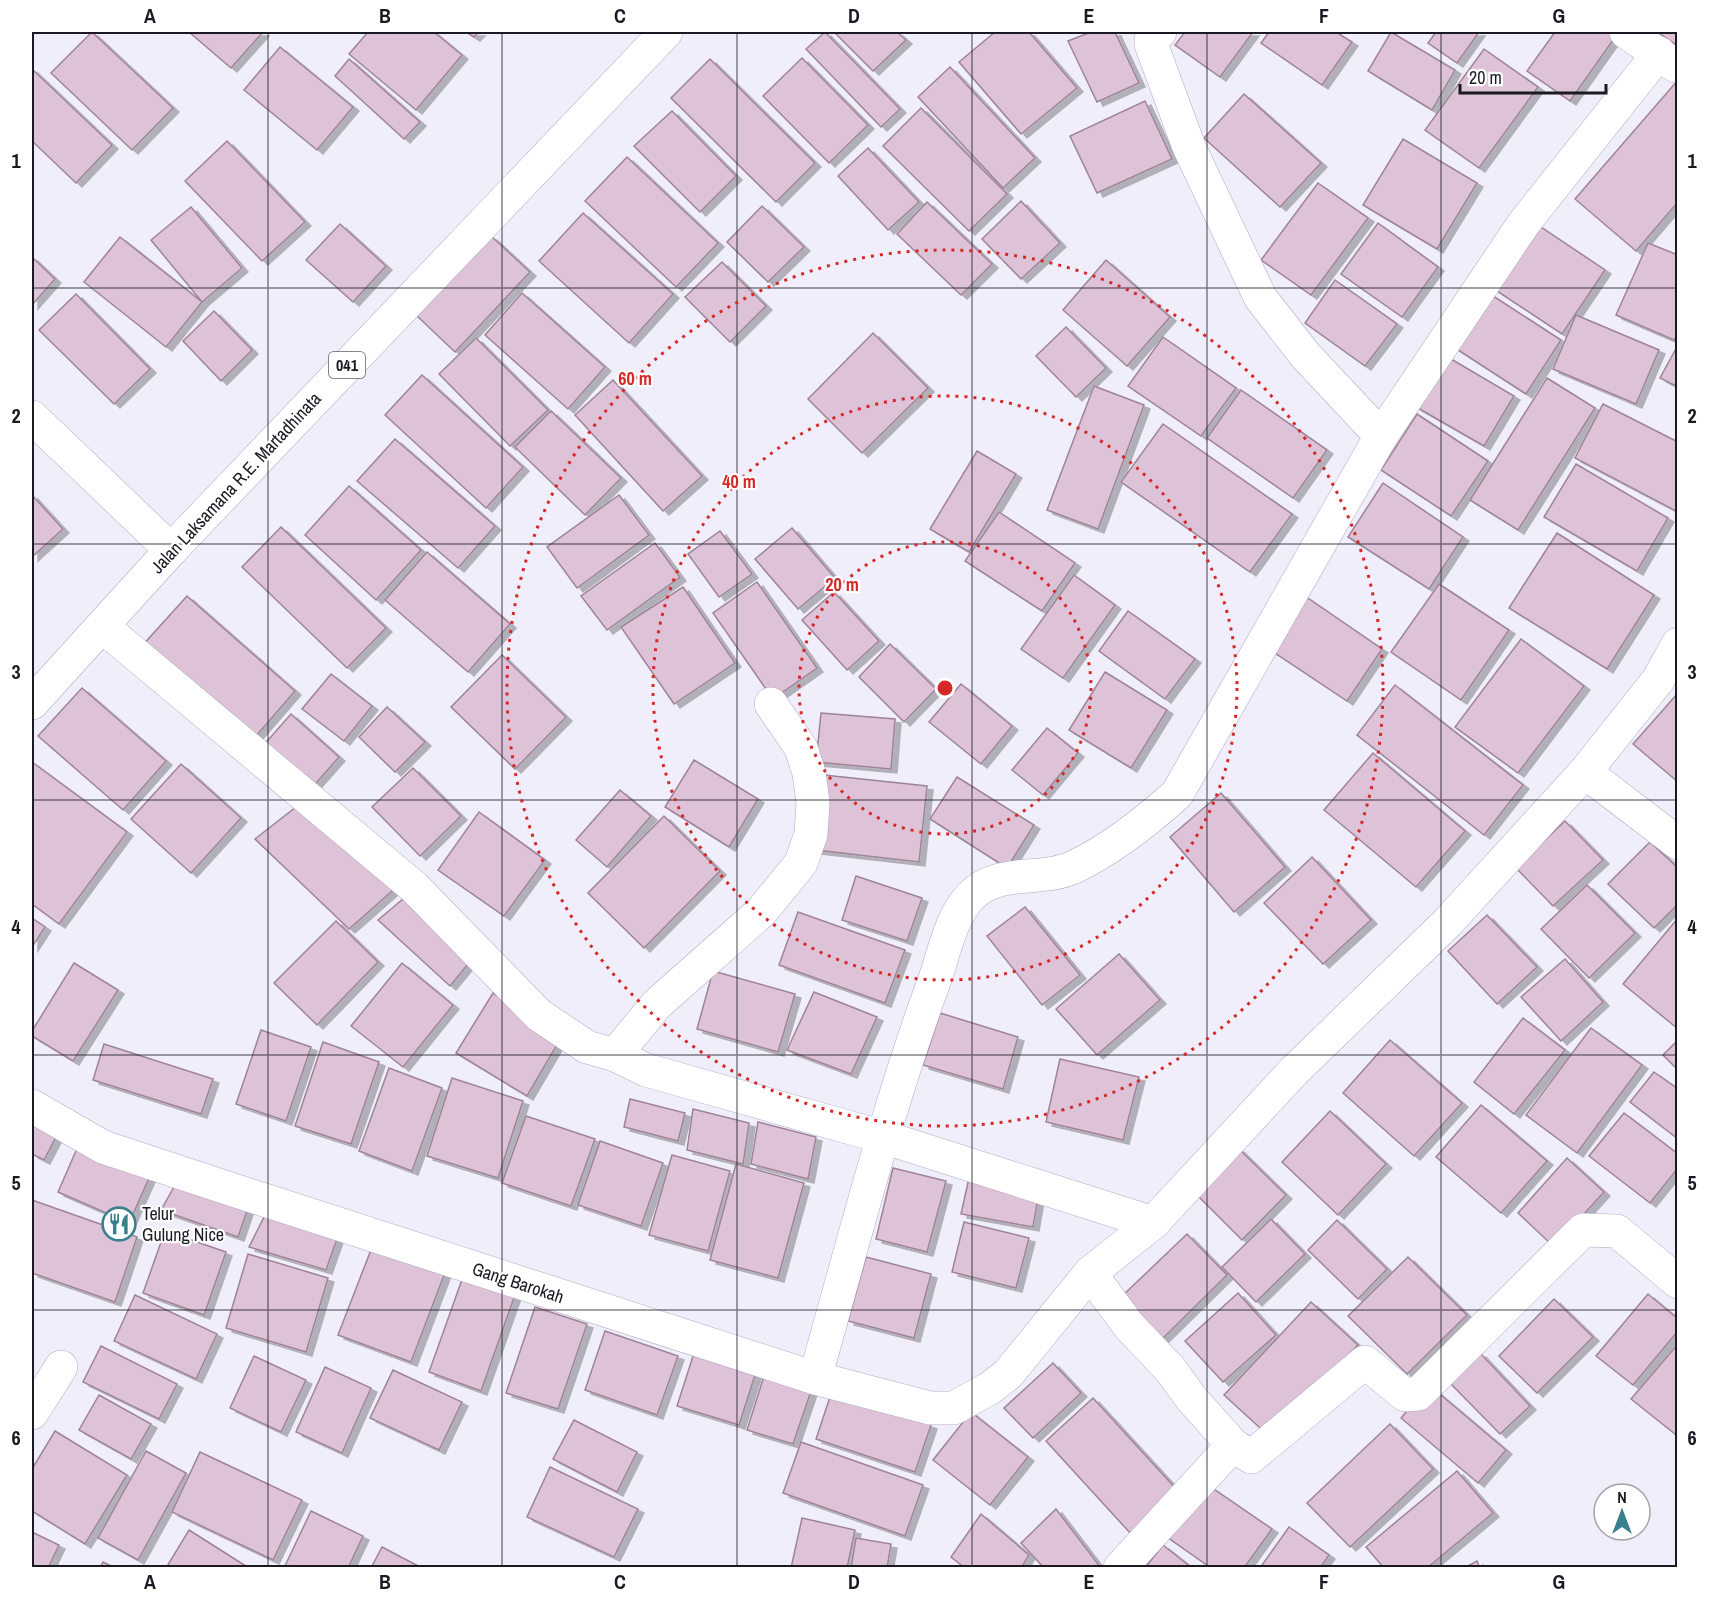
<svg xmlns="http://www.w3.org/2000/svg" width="1709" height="1599" viewBox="0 0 1709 1599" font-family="'Archivo Narrow',sans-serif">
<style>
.building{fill:#dec2d7;stroke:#9e8498;stroke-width:1.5;filter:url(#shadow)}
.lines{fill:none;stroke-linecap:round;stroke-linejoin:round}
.minor-casing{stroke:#b0a9c6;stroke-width:34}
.primary-casing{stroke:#b0a9c6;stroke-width:34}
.minor{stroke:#fff;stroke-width:33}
.primary{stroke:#fff;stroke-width:33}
.grid{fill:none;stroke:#1b1923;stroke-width:1.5;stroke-opacity:0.55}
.ring{fill:none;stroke:#d62828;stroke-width:3;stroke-dasharray:3 6}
.labels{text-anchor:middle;stroke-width:4.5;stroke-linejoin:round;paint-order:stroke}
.shield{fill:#fff;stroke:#5f5e65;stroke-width:1.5}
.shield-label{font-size:16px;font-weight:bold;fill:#1b1923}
.street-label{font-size:18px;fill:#1b1923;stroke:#fff}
.poi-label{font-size:18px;fill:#1b1923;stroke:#fff;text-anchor:start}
.centre{fill:#d62828;stroke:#fff;stroke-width:3}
.ring-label{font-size:18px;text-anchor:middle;font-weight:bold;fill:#d62828;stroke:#fff;stroke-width:4.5;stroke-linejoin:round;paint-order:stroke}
.neatline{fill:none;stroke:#1b1923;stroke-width:2}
.grid-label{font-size:20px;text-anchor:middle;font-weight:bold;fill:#1b1923}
</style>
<defs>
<filter id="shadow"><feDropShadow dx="6" dy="4" stdDeviation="0" flood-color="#0004"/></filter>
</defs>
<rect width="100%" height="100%" fill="#f1eefb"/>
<!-- building -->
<g class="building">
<path d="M92,32L173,108L132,150L51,73Z"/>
<path d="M189,32H263L231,68Z"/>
<path d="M368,32H434L462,55L416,110L349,54Z"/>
<path d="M466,32H479L474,37Z"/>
<path d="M825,32L900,109L881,127L806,49Z"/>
<path d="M834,32H897L906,40L873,71Z"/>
<path d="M995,32H1029L1077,88L1021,134L959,62Z"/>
<path d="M1091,32H1115L1139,83L1097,102L1068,41Z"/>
<path d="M1185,32H1253L1220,77L1175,45Z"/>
<path d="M1269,32H1336L1352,42L1322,85L1261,43Z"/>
<path d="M1391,32L1455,70L1432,110L1368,71Z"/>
<path d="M1436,32H1479L1457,63L1428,43Z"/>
<path d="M1555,32L1618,33L1570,101L1527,71Z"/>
<path d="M1657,32H1678V46Z"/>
<path d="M280,47L353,107L317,150L244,90Z"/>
<path d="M1484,49L1538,87L1479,168L1425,130Z"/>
<path d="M802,58L868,125L829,163L763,96Z"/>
<path d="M349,59L420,122L404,139L335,76Z"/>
<path d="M710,59L815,163L776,202L671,98Z"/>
<path d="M950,67L1035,158L1003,188L918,97Z"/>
<path d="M32,69L112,145L76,183L32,141Z"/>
<path d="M1678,80V202L1636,251L1575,199Z"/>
<path d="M1244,94L1321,163L1280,207L1204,138Z"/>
<path d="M1145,101L1172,159L1097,193L1070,136Z"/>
<path d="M921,108L1007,194L969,231L883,146Z"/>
<path d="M672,111L736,176L700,212L634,146Z"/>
<path d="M1403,139L1477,183L1437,249L1363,205Z"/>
<path d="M227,141L305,222L262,261L185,181Z"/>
<path d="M868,148L919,202L888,230L838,176Z"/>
<path d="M627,157L718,243L676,287L585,201Z"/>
<path d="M1318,183L1368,218L1311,295L1261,260Z"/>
<path d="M1021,201L1060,243L1021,279L982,239Z"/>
<path d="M927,202L992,264L961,295L897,234Z"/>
<path d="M762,206L804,247L768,282L727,242Z"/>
<path d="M191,207L242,268L202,302L151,240Z"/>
<path d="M583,213L673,294L629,343L539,261Z"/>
<path d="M1378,223L1438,267L1402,317L1341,274Z"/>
<path d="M340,224L386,266L353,302L306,260Z"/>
<path d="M1538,225L1605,270L1562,334L1494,289Z"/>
<path d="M491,236L530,272L455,352L417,316Z"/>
<path d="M120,237L202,302L166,347L84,282Z"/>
<path d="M1648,243L1678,255V332L1674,340L1616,315Z"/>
<path d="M32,257L55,279L32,305Z"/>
<path d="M1106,260L1170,317L1127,366L1063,310Z"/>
<path d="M722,262L766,306L730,342L685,297Z"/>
<path d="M1335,280L1397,324L1365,366L1305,323Z"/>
<path d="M522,293L605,367L568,409L485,335Z"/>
<path d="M76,294L150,369L114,404L39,330Z"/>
<path d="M1490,294L1561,340L1526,394L1455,348Z"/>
<path d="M214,311L252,350L221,381L183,341Z"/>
<path d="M1576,315L1659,350L1636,404L1553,369Z"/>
<path d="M1066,327L1106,368L1076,397L1036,356Z"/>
<path d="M873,333L928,388L862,453L808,399Z"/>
<path d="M1163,337L1236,388L1201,436L1128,386Z"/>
<path d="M476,338L548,410L510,446L439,374Z"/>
<path d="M1678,345V387L1660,378Z"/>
<path d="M1446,356L1514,396L1484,446L1416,407Z"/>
<path d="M422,375L523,467L486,508L385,415Z"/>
<path d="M1547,378L1595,408L1518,530L1470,500Z"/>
<path d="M613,380L702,476L663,511L575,415Z"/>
<path d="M1094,386L1144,405L1098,529L1047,510Z"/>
<path d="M1241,390L1327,450L1293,498L1207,438Z"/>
<path d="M1603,404L1678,442V512L1575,458Z"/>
<path d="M551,411L621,478L585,515L515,447Z"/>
<path d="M1417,414L1488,461L1451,516L1381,470Z"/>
<path d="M1163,424L1292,514L1250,572L1121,482Z"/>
<path d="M395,439L495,526L458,568L357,481Z"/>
<path d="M977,451L1016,474L969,552L930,529Z"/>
<path d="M1576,464L1668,518L1637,571L1544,517Z"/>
<path d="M1383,483L1463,537L1429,589L1348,537Z"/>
<path d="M349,486L421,550L376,600L305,535Z"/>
<path d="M32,495L63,529L32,557Z"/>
<path d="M619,495L649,535L577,588L547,547Z"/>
<path d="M999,512L1075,563L1042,611L965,561Z"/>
<path d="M281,527L386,628L347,668L242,567Z"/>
<path d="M792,528L835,578L798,609L755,559Z"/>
<path d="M720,531L752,574L719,597L688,554Z"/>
<path d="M1557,533L1654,595L1607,669L1509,608Z"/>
<path d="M655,543L680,577L607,630L581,596Z"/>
<path d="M427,552L510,624L468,672L385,600Z"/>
<path d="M1074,575L1115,605L1063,678L1021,649Z"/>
<path d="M757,582L817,668L773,699L713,613Z"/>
<path d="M1439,584L1509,630L1461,700L1391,652Z"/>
<path d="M683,587L735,663L674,704L621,627Z"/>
<path d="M834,592L879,641L847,670L802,620Z"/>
<path d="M1302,594L1382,649L1347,701L1266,647Z"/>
<path d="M187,596L295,691L250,743L141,647Z"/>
<path d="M1128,611L1195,659L1165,699L1099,651Z"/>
<path d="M1521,639L1584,686L1518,773L1455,727Z"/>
<path d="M890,644L936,689L904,722L859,677Z"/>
<path d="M502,655L566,717L515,769L451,707Z"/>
<path d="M1105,672L1167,710L1131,768L1069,730Z"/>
<path d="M331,674L372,706L344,741L302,709Z"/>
<path d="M961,684L1012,726L981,764L929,722Z"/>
<path d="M1395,685L1523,785L1484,835L1357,735Z"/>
<path d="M82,688L166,761L123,810L38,736Z"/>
<path d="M1678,693V782L1633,744Z"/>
<path d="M387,707L425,742L395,772L359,737Z"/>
<path d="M821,713L895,719L891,769L816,762Z"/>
<path d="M291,714L339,757L310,790L262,747Z"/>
<path d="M1047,728L1078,753L1043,795L1012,770Z"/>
<path d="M1373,753L1465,831L1416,887L1324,810Z"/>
<path d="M694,760L758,799L729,847L665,807Z"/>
<path d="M32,762L127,832L59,924L32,904Z"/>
<path d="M181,764L241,818L191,873L131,819Z"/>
<path d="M413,768L461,816L420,856L372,807Z"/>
<path d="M824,775L927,786L919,862L816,850Z"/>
<path d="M957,777L1034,825L1007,868L930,819Z"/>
<path d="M620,790L651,816L607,867L576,840Z"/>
<path d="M1221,793L1285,867L1234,912L1170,837Z"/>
<path d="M305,800L400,884L349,929L255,839Z"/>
<path d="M479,812L545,860L504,916L438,870Z"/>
<path d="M664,816L720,871L644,948L588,893Z"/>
<path d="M1565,821L1603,860L1553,906L1516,868Z"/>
<path d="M1650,842L1678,868V904L1654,928L1608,884Z"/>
<path d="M1312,857L1371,920L1323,964L1264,903Z"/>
<path d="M856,876L922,898L907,941L842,920Z"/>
<path d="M1587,885L1635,933L1589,978L1541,929Z"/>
<path d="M403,899L469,963L450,986L378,920Z"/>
<path d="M1025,907L1080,975L1042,1005L987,936Z"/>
<path d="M798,912L905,950L885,1003L779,965Z"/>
<path d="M1487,915L1537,967L1497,1004L1448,951Z"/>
<path d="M32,918L45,927L32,947Z"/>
<path d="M1678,918V1029L1623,984Z"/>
<path d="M336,921L378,962L317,1025L274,983Z"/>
<path d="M1119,954L1160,1000L1097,1055L1056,1009Z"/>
<path d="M1565,959L1603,1002L1561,1041L1521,997Z"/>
<path d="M74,963L118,990L73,1061L32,1036V1031Z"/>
<path d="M402,963L453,1005L403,1067L351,1026Z"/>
<path d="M713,971L795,994L778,1052L697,1029Z"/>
<path d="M814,992L877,1017L851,1074L787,1050Z"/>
<path d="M493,993L561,1038L527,1096L456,1053Z"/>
<path d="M940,1013L1018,1037L1003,1089L923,1065Z"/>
<path d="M1523,1018L1565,1050L1514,1114L1474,1082Z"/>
<path d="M1591,1028L1642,1065L1577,1153L1526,1115Z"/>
<path d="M261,1030L311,1047L286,1121L236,1104Z"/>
<path d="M1390,1040L1462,1103L1414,1156L1343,1093Z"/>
<path d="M1678,1040V1070L1663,1055Z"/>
<path d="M323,1042L379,1062L351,1144L295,1126Z"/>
<path d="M104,1044L213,1079L201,1114L93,1080Z"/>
<path d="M1060,1059L1139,1077L1123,1140L1046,1122Z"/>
<path d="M389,1068L442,1088L412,1171L359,1151Z"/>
<path d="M1654,1072L1678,1089V1139L1630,1102Z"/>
<path d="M452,1078L523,1101L498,1178L427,1156Z"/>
<path d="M630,1099L685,1113L678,1141L624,1127Z"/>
<path d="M1481,1105L1547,1161L1501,1213L1436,1157Z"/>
<path d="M693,1109L749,1123L743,1164L687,1150Z"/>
<path d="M1330,1111L1386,1164L1338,1215L1282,1162Z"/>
<path d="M1624,1113L1678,1154V1168L1650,1203L1589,1156Z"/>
<path d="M32,1116L59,1131L44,1160L32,1154Z"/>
<path d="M526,1116L595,1139L571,1206L502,1183Z"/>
<path d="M758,1122L816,1137L808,1179L751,1164Z"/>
<path d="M600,1141L663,1163L641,1226L578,1205Z"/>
<path d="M79,1144L150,1176L129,1223L58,1192Z"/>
<path d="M1238,1148L1286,1195L1242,1240L1194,1192Z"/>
<path d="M672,1155L730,1171L708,1251L649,1235Z"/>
<path d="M1567,1158L1604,1192L1554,1247L1518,1213Z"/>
<path d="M736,1164L804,1183L778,1278L710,1260Z"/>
<path d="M893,1168L946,1181L927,1252L876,1239Z"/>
<path d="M179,1178L249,1205L238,1237L161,1210Z"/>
<path d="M969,1178L1039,1192L1033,1227L961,1214Z"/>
<path d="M32,1200L137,1237L115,1302L32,1273Z"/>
<path d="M267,1211L338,1236L326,1270L249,1247Z"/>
<path d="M1271,1219L1305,1254L1256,1302L1222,1267Z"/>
<path d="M1337,1220L1387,1269L1358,1299L1308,1250Z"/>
<path d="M964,1222L1029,1238L1016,1288L952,1272Z"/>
<path d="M165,1231L226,1252L204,1315L143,1293Z"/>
<path d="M1187,1234L1227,1275L1160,1341L1119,1299Z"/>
<path d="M374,1242L446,1270L411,1362L338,1335Z"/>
<path d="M248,1254L328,1278L306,1352L226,1328Z"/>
<path d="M866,1257L931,1274L914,1338L848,1321Z"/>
<path d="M1408,1257L1467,1315L1407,1374L1348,1316Z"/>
<path d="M464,1274L516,1292L481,1391L429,1372Z"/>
<path d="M1238,1293L1276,1335L1223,1382L1185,1341Z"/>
<path d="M1648,1294L1678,1319V1331L1633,1385L1596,1356Z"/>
<path d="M135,1295L217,1334L196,1379L114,1341Z"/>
<path d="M1554,1299L1593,1337L1537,1393L1499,1356Z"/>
<path d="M1311,1302L1358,1345L1271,1438L1224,1395Z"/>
<path d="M535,1307L587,1324L558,1409L506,1393Z"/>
<path d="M605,1331L678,1356L657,1415L585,1390Z"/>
<path d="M1678,1344V1431L1675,1434L1631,1399Z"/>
<path d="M101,1346L177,1384L159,1419L83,1382Z"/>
<path d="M694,1353L756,1372L739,1425L677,1406Z"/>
<path d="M1480,1353L1530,1406L1500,1434L1450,1383Z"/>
<path d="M254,1356L306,1380L281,1432L230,1408Z"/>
<path d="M1053,1363L1081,1393L1033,1438L1004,1408Z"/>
<path d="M325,1367L371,1388L342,1453L296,1432Z"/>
<path d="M393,1370L462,1402L439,1450L370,1418Z"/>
<path d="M764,1376L811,1391L793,1444L747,1430Z"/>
<path d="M1429,1385L1506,1450L1478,1483L1401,1418Z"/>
<path d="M832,1391L931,1425L915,1472L816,1439Z"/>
<path d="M99,1395L151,1424L131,1459L79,1430Z"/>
<path d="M1093,1398L1178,1491L1131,1534L1046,1441Z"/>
<path d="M971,1412L1028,1457L990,1505L933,1460Z"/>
<path d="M574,1420L637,1452L617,1492L553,1459Z"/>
<path d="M1390,1424L1433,1469L1350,1547L1307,1503Z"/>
<path d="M55,1431L127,1475L85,1544L32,1511V1469Z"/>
<path d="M801,1442L923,1485L905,1536L783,1493Z"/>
<path d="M146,1451L186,1473L138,1560L98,1538Z"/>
<path d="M200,1452L302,1500L273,1560L172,1512Z"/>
<path d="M550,1467L638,1509L614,1557L527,1517Z"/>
<path d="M1457,1471L1493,1513L1427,1568H1384L1366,1547Z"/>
<path d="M1205,1483L1272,1529L1244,1568H1211L1167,1537Z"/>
<path d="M1056,1509L1101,1568H1044L1021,1543Z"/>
<path d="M311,1511L363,1536L348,1568H284Z"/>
<path d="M981,1514L1029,1555L1021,1568H965L951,1557Z"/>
<path d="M802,1518L855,1530L847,1568H791Z"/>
<path d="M1289,1527L1329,1555L1320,1568H1260Z"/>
<path d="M189,1530L249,1568H166Z"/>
<path d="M32,1532L59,1545L48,1568H32Z"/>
<path d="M856,1538L891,1544L887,1568H851Z"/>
<path d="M1163,1545L1192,1568H1145Z"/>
<path d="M382,1547L422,1568H371Z"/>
<path d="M1477,1561L1480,1568H1464Z"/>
<path d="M103,1562L115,1568H100Z"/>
</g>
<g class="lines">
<defs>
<g id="minor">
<path d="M1160,32L1151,40V44L1189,147L1260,297L1305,355L1381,436"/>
<path d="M1626,32L1676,66"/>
<path d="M32,417L171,550"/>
<path d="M103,627L414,887L539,1015L587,1047L615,1055L646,1070L883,1137L1153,1223"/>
<path d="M1585,772L1678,843"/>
<path d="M615,1055L657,1004L761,912L801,863L811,834L813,802L809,773L801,748L771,704"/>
<path d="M32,1106L103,1147L218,1185L815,1378L930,1408H954L990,1388L1008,1374L1090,1273L1153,1223L1293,1072L1447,923L1585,772L1658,680L1678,644"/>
<path d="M1090,1273L1129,1326L1170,1369L1191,1398L1233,1445L1251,1457L1365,1362L1405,1395L1418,1394L1583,1230L1617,1231L1678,1282"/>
<path d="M815,1378C853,1244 887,1109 935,979C944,953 951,916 971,896C997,868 1042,882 1074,867C1110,850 1148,820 1177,794L1381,436L1524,223L1659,53"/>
<path d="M32,1413L61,1367"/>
<path d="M1120,1568L1233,1445"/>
</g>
<path id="primary" d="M32,703L171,550L666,32"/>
</defs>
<!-- minor casing -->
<use href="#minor" class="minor-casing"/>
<!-- primary casing -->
<use href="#primary" class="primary-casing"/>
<!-- minor -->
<use href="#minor" class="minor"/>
<!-- primary -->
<use href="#primary" class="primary"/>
</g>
<!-- grid -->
<path class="grid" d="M268,32V1568M502,32V1568M737,32V1568M972,32V1568M1207,32V1568M1441,32V1568M32,288H1678M32,544H1678M32,800H1678M32,1055H1678M32,1310H1678"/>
<!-- distance rings -->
<g class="ring">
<circle cx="945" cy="688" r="146"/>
<circle cx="945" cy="688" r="292"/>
<circle cx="945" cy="688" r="438"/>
</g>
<!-- icons -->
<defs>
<symbol id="restaurant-ring" viewBox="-11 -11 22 22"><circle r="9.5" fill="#fff" stroke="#3a808c" stroke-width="1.5"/><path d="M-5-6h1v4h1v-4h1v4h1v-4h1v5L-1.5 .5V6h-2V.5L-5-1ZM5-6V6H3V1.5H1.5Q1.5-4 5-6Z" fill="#3a808c"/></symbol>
</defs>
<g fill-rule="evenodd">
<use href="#restaurant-ring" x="100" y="1205" width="38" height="38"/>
</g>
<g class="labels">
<!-- shield labels -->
<rect class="shield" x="329" y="352" width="36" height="26" rx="4.5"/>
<g class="shield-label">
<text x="347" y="371">041</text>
</g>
<!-- street labels -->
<g class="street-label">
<text transform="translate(236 483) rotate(-47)" y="6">Jalan Laksamana R.E. Martadhinata</text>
<text transform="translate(518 1283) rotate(18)" y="6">Gang Barokah</text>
</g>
<!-- poi labels -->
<g class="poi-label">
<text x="142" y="1220">Telur<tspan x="142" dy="21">Gulung Nice</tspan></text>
</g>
</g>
<circle cx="945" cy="688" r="9" class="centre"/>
<g class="ring-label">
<text x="635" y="385">60 m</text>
<text x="739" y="488">40 m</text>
<text x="842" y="591">20 m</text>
</g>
<!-- border -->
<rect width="1709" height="1599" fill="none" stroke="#ffffff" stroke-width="66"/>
<!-- north arrow -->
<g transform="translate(1622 1512)"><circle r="28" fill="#ffffff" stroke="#a4a3a7" stroke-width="1.5"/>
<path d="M0-4.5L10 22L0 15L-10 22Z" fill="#3a808c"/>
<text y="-9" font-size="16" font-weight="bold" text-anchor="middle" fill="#1b1923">N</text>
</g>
<!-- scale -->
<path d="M1460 84v9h146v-9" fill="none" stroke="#1b1923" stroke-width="3"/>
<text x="1469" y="84" font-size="18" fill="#1b1923" stroke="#ffffff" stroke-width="4.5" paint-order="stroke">20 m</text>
<rect x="33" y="33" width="1643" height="1533" class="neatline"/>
<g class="grid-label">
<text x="150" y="23">A</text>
<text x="385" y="23">B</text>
<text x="620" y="23">C</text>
<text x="854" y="23">D</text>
<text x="1089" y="23">E</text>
<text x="1324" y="23">F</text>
<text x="1559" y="23">G</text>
<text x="16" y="168">1</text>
<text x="1692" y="168">1</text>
<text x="16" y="423">2</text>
<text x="1692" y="423">2</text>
<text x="16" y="679">3</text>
<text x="1692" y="679">3</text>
<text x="16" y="934">4</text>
<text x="1692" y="934">4</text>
<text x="16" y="1190">5</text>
<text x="1692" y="1190">5</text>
<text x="16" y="1445">6</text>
<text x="1692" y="1445">6</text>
<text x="150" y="1589">A</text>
<text x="385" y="1589">B</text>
<text x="620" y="1589">C</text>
<text x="854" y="1589">D</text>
<text x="1089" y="1589">E</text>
<text x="1324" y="1589">F</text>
<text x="1559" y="1589">G</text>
</g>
</svg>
